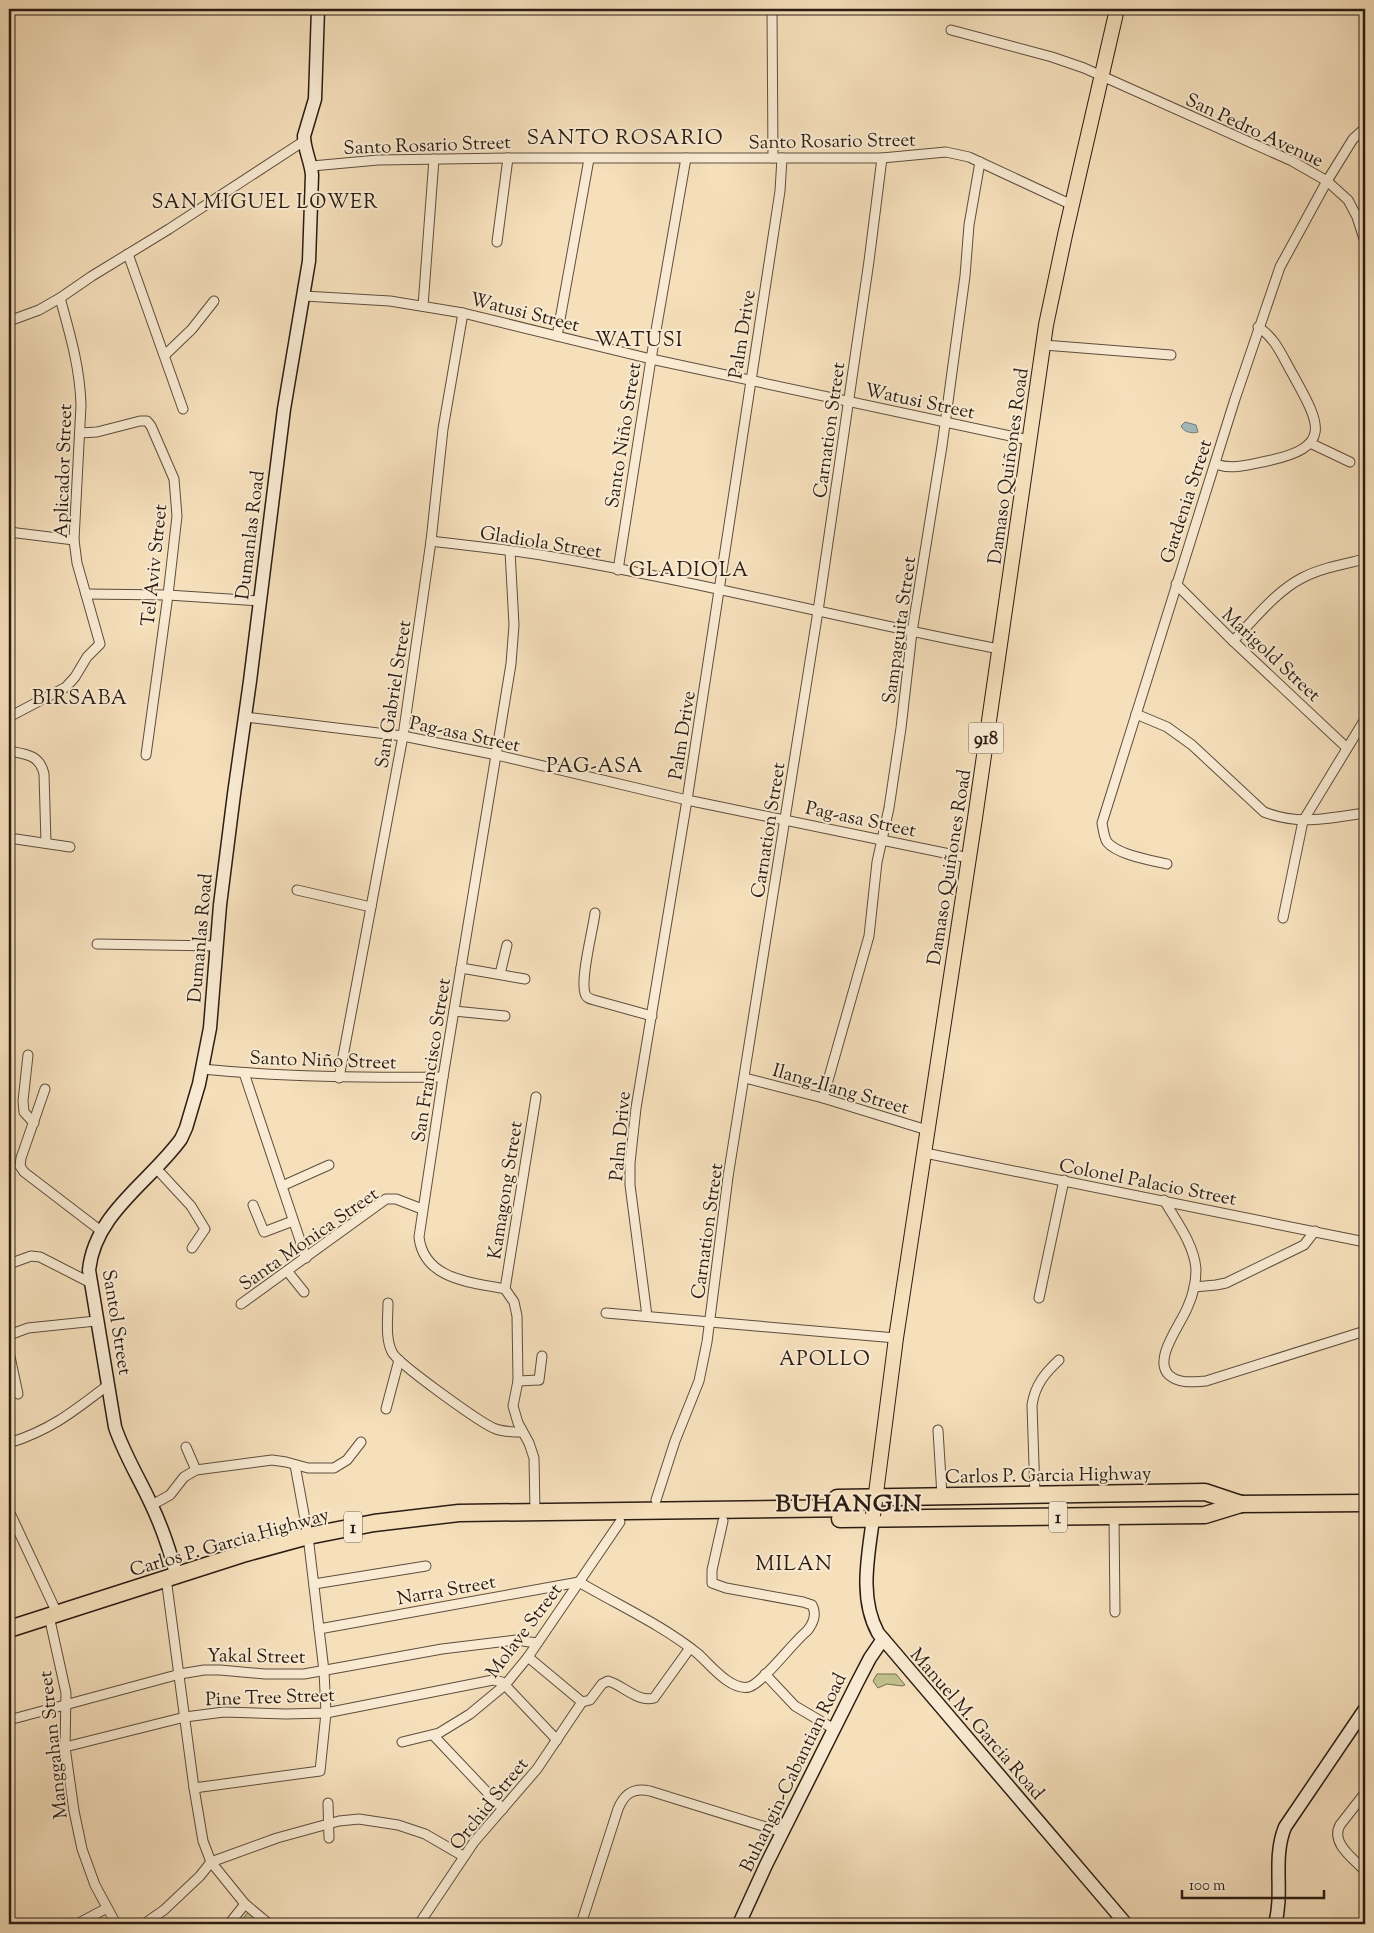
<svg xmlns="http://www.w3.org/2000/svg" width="1374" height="1933" viewBox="0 0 1374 1933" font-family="'Sorts Mill Goudy',serif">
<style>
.green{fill:#c1c18d;stroke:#766e50}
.water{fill:#a1babb;stroke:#727b78}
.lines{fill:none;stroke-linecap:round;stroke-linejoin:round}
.highway-tunnel{stroke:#cdb99a;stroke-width:16;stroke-dasharray:16 8;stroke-linecap:butt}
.street-casing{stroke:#5e4d3d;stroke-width:11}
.secondary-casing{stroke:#2b1c13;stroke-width:15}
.primary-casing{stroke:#2b1c13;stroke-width:16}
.highway-casing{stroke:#2b1c13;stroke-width:19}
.street{stroke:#f9ebd3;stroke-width:9}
.secondary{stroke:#f9ebd3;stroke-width:12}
.primary{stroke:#f6e0bc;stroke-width:14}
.highway{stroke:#f6e0bc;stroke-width:16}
.primary-bridge-casing{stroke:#2b1c13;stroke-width:16;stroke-linecap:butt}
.primary-bridge{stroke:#f6e0bc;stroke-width:14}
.labels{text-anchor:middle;stroke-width:4;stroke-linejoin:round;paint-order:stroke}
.shield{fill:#f9ebd3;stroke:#695a4d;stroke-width:1}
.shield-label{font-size:18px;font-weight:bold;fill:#2b1c13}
.street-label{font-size:19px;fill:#2b1c13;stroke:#f9ebd3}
.neighbourhood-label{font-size:20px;letter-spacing:1px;fill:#2b1c13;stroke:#f9ebd3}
.quarter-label{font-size:21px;letter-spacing:1px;fill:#2b1c13;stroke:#f9ebd3}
.district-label{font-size:24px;font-weight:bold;letter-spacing:1px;fill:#2b1c13;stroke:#f9ebd3}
</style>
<rect width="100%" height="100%" fill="#f6e0bc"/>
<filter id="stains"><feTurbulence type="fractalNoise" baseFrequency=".004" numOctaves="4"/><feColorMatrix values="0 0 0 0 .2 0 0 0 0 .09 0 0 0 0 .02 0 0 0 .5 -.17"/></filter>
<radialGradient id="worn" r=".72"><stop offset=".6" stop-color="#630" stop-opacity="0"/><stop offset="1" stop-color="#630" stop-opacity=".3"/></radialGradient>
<!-- green -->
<g class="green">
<path d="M877,1674H896L905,1685L902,1686L887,1684L878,1688L873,1681Z"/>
<path d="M248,1912L262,1924H239Z"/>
</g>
<!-- water -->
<path class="water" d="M1185,422L1196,425L1198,432C1193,434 1183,432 1181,426Z"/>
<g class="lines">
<!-- highway-tunnel -->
<path class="highway-tunnel" d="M856,1508H892"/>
<defs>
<g id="street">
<path d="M772,9L773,158"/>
<path d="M951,30L1052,57L1084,68L1292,161L1327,181L1348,200L1357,217L1365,242"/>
<path d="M312,166L378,160L508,158H882L946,152L969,157L1072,205"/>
<path d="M497,242L508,158"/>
<path d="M128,254L183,409"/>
<path d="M304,296L390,301L463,313L651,359L1029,440"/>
<path d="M423,306L434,159"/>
<path d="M9,321L39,310L60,298L92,276L169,229L304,141"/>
<path d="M557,336L589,159"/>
<path d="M1044,345L1171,355"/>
<path d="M165,355L192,329L214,301"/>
<path d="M80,433L97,432L140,421H147L151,426L174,479L177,516L168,595L146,755"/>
<path d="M1310,443L1350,462"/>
<path d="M1215,464C1233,470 1248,465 1267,461C1334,447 1320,424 1293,375C1283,358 1276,338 1258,327"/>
<path d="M9,532L74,540"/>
<path d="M431,541C469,546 508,549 547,556C698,581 848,620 999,649"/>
<path d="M510,551L514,625L511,664L443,1077L419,1237C424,1280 471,1282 505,1289L514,1302L517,1316L518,1381L513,1406L518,1423L529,1443L534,1458L535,1512"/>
<path d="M618,570L651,359L686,158"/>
<path d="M1176,584L1233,641L1347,748"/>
<path d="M86,594L168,595L260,601"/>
<path d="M1233,641C1254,620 1275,592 1302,578C1321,568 1344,564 1365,559"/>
<path d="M1136,714L1167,727L1192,745L1264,812C1300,826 1328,818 1365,813"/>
<path d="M9,717L66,687L75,677L87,657L100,644L77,563L74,540L81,405C80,368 70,334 60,298"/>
<path d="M245,717L403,736L497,755L687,800L969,858"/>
<path d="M9,751C26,754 40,755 44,774L46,843"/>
<path d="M9,838L70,847"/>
<path d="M1167,864C1150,860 1118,855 1107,842C1104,837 1103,829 1102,823L1235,399L1280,267L1327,181L1353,139L1365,128"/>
<path d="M297,890L371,907"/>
<path d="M595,913C593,930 580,978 585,993C586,998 590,999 594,1000L652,1016"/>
<path d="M1283,918L1303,821L1365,719"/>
<path d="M97,944L217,946"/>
<path d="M461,968L525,979"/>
<path d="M500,974L507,945"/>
<path d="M454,1011L505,1016"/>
<path d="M28,1055L23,1101L24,1112L34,1123"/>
<path d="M202,1069C283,1077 362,1078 443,1077"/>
<path d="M244,1073L306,1258"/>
<path d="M339,1078L403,736L431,541L443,429L463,313"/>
<path d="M745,1078L823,1098L927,1130"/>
<path d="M45,1089L21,1158L20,1166L24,1172L101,1231"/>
<path d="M823,1098L869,936L877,862L889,808L901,728L912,632L942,446L965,276L969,225L980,162"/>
<path d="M925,1153L1365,1242"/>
<path d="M155,1167L191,1206L205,1229L192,1248"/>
<path d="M282,1186L329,1165"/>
<path d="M1164,1200C1176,1221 1194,1244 1196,1269C1196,1281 1193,1295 1188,1306C1182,1323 1152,1359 1169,1375C1179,1384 1193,1382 1206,1381L1365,1331"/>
<path d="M253,1205L264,1232L293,1221"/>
<path d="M9,1264L31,1256L40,1257L89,1282"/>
<path d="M288,1272L304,1292"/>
<path d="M1194,1287L1216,1285L1226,1283L1304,1245L1315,1231"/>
<path d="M505,1289L536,1097"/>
<path d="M1039,1298L1064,1180"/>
<path d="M388,1303C388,1318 385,1338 392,1352C397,1363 483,1425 496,1429C504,1432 513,1432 522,1432"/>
<path d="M241,1304L386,1199H396L422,1209"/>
<path d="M606,1313L896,1338"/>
<path d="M647,1316L630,1185V1163L636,1108L687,800L780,191L782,158"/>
<path d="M9,1335L28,1328L96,1321"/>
<path d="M9,1352L18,1394"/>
<path d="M518,1381L539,1380L542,1356"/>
<path d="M386,1409L399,1360"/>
<path d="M938,1430L942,1496"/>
<path d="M9,1443C51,1430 74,1411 108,1385"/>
<path d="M186,1447L196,1470"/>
<path d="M1035,1495L1032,1405C1035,1385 1045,1373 1059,1360"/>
<path d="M656,1500L675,1441L699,1381L707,1342L728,1177L818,611L869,261L882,158"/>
<path d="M152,1505L170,1495L184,1477L196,1470L272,1460L286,1462L308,1468H334L347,1460L361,1442"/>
<path d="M9,1511L57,1613"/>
<path d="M1114,1517L1115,1612"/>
<path d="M166,1578L194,1788L203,1841L211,1862L245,1904L269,1924"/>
<path d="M314,1584L426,1566"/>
<path d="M49,1616L66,1693L65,1747L74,1811L82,1849L95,1885L116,1924"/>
<path d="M319,1629L579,1582C618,1605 662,1625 697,1653C710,1664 730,1691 749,1687C763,1683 793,1642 807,1631C813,1624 817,1614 812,1605L803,1602L726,1588L712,1583V1570L723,1521"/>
<path d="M528,1657L582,1702"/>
<path d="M765,1674L795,1706L834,1729"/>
<path d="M582,1702L590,1700L602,1684L608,1681C623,1685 638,1703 654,1698L690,1648"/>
<path d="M9,1720L180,1674L204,1670H220L265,1674H304L442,1649L516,1640L537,1643"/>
<path d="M433,1735L503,1809"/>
<path d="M402,1742L439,1733L470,1714L505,1685L528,1657L620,1522"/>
<path d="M65,1747L185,1717L224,1712L286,1714L326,1713L493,1680L502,1682L557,1740"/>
<path d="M194,1788L320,1771L326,1713L324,1671L308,1536L295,1465"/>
<path d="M1365,1793L1340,1825C1330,1843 1354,1859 1365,1871"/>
<path d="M328,1803L329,1838"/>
<path d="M77,1924L107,1908"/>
<path d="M144,1924L164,1910L200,1876L211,1862L277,1838L339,1821L359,1819L398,1825L425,1834L463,1856"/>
<path d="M229,1924L245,1904"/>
<path d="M419,1924L474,1842L537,1769L582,1702"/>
<path d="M581,1924L618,1809C624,1794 633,1787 650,1791L782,1832"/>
</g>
<g id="secondary">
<path d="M873,1519C868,1557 859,1598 878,1633L1126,1924"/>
<path d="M176,1574C170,1551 162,1527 151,1504C139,1478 124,1454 115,1427L89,1270C95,1213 150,1182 181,1139L186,1128L199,1084L210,1028L220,905L234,794L250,681L284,409L309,261L312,175C311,162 304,149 304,136L315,99L318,9"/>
<path d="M739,1924L766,1865L857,1683L870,1658L883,1639"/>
<path d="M1275,1924C1284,1892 1272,1859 1285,1827L1365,1709"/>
</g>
<path id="primary" d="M875,1501L896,1338L975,818L1046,325L1065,235L1117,9"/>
<g id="highway">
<path d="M837,1498L1205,1492L1241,1504"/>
<path d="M1232,1504L1365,1503"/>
<path d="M840,1519L1205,1515L1241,1504"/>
<path d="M9,1629L246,1553L308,1536L374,1523L459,1513L856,1508"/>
</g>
</defs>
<!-- street casing -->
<use href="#street" class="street-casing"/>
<!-- secondary casing -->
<use href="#secondary" class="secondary-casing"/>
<!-- primary casing -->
<use href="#primary" class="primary-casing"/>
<!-- highway casing -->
<use href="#highway" class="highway-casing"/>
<!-- street -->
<use href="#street" class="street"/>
<!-- secondary -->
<use href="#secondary" class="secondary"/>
<!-- primary -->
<use href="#primary" class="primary"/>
<!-- highway -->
<use href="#highway" class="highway"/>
<defs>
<path id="primary-bridge" d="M873,1515L875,1501"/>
</defs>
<!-- primary-bridge casing -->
<use href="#primary-bridge" class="primary-bridge-casing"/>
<!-- primary-bridge -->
<use href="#primary-bridge" class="primary-bridge"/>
</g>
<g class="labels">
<!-- shield labels -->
<g class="shield">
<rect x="968.5" y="722.5" width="35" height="31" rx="4"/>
<rect x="1049" y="1501.5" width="18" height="31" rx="4"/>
<rect x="344" y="1511.5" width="18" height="31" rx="4"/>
</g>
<g class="shield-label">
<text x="986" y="744">918</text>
<text x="1058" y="1523">1</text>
<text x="353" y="1533">1</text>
</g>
<!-- street labels -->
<g class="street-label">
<text transform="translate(1255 129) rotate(25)" y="7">San Pedro Avenue</text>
<text transform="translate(832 140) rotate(-1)" y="7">Santo Rosario Street</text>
<text transform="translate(427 144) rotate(-2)" y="7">Santo Rosario Street</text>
<text transform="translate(525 311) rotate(14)" y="7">Watusi Street</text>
<text transform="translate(741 334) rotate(-81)" y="7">Palm Drive</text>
<text transform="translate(920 400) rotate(12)" y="7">Watusi Street</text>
<text transform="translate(828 430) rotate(-82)" y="7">Carnation Street</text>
<text transform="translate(622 435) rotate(-81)" y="7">Santo Niño Street</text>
<text transform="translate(1007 466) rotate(-82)" y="7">Damaso Quiñones Road</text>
<text transform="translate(62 471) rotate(-88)" y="7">Aplicador Street</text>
<text transform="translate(1185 501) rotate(-72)" y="7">Gardenia Street</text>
<text transform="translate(249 535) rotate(-83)" y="7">Dumanlas Road</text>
<text transform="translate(541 541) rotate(9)" y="7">Gladiola Street</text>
<text transform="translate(153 565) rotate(-84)" y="7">Tel Aviv Street</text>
<text transform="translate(898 630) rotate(-82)" y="7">Sampaguita Street</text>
<text transform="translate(1272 654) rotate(43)" y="7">Marigold Street</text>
<text transform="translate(392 694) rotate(-81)" y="7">San Gabriel Street</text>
<text transform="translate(465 733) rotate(12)" y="7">Pag-asa Street</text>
<text transform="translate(681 735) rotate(-81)" y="7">Palm Drive</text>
<text transform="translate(861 818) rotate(12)" y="7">Pag-asa Street</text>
<text transform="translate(767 830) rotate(-81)" y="7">Carnation Street</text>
<text transform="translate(948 867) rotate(-81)" y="7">Damaso Quiñones Road</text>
<text transform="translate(199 938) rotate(-85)" y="7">Dumanlas Road</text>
<text transform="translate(323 1059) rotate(2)" y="7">Santo Niño Street</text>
<text transform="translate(430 1060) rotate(-81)" y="7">San Francisco Street</text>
<text transform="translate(841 1088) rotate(16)" y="7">Ilang-Ilang Street</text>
<text transform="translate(619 1136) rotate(-85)" y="7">Palm Drive</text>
<text transform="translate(1148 1181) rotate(11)" y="7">Colonel Palacio Street</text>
<text transform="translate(504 1190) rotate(-81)" y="7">Kamagong Street</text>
<text transform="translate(706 1231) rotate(-82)" y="7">Carnation Street</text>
<text transform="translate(308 1238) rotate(-35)" y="7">Santa Monica Street</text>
<text transform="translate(118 1322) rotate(81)" y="7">Santol Street</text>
<text transform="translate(1048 1474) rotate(-1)" y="7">Carlos P. Garcia Highway</text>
<text transform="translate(229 1541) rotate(-16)" y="7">Carlos P. Garcia Highway</text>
<text transform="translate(446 1589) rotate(-10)" y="7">Narra Street</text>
<text transform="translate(523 1630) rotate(-53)" y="7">Molave Street</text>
<text transform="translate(256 1655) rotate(1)" y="7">Yakal Street</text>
<text transform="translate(270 1696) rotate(-2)" y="7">Pine Tree Street</text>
<text transform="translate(978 1723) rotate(49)" y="7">Manuel M. Garcia Road</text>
<text transform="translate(52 1745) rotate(-96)" y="7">Manggahan Street</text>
<text transform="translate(792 1772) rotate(-64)" y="7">Buhangin-Cabantian Road</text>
<text transform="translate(488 1803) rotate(-51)" y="7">Orchid Street</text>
</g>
<!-- neighbourhood labels -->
<g class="neighbourhood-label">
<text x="265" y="208">SAN MIGUEL LOWER</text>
<text x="639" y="346">WATUSI</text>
<text x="689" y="576">GLADIOLA</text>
<text x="80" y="704">BIRSABA</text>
<text x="595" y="772">PAG-ASA</text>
<text x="825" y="1365">APOLLO</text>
</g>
<!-- quarter labels -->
<g class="quarter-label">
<text x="625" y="144">SANTO ROSARIO</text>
<text x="794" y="1570">MILAN</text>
</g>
<!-- district labels -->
<g class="district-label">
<text x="849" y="1511">BUHANGIN</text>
</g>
</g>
<!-- margin -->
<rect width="1374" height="1933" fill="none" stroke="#f6e0bc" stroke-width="30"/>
<rect x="10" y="10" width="1354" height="1913" fill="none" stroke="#2b1c13" stroke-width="2.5"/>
<rect x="15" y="15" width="1344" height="1903" fill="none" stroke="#2b1c13"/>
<!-- scale -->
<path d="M1182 1890v8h142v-8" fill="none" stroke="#2b1c13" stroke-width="2.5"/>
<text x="1189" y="1890" font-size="15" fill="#2b1c13" stroke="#f9ebd3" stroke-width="4" paint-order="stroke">100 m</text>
<rect width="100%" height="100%" filter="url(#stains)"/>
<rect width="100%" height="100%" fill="url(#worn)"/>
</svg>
